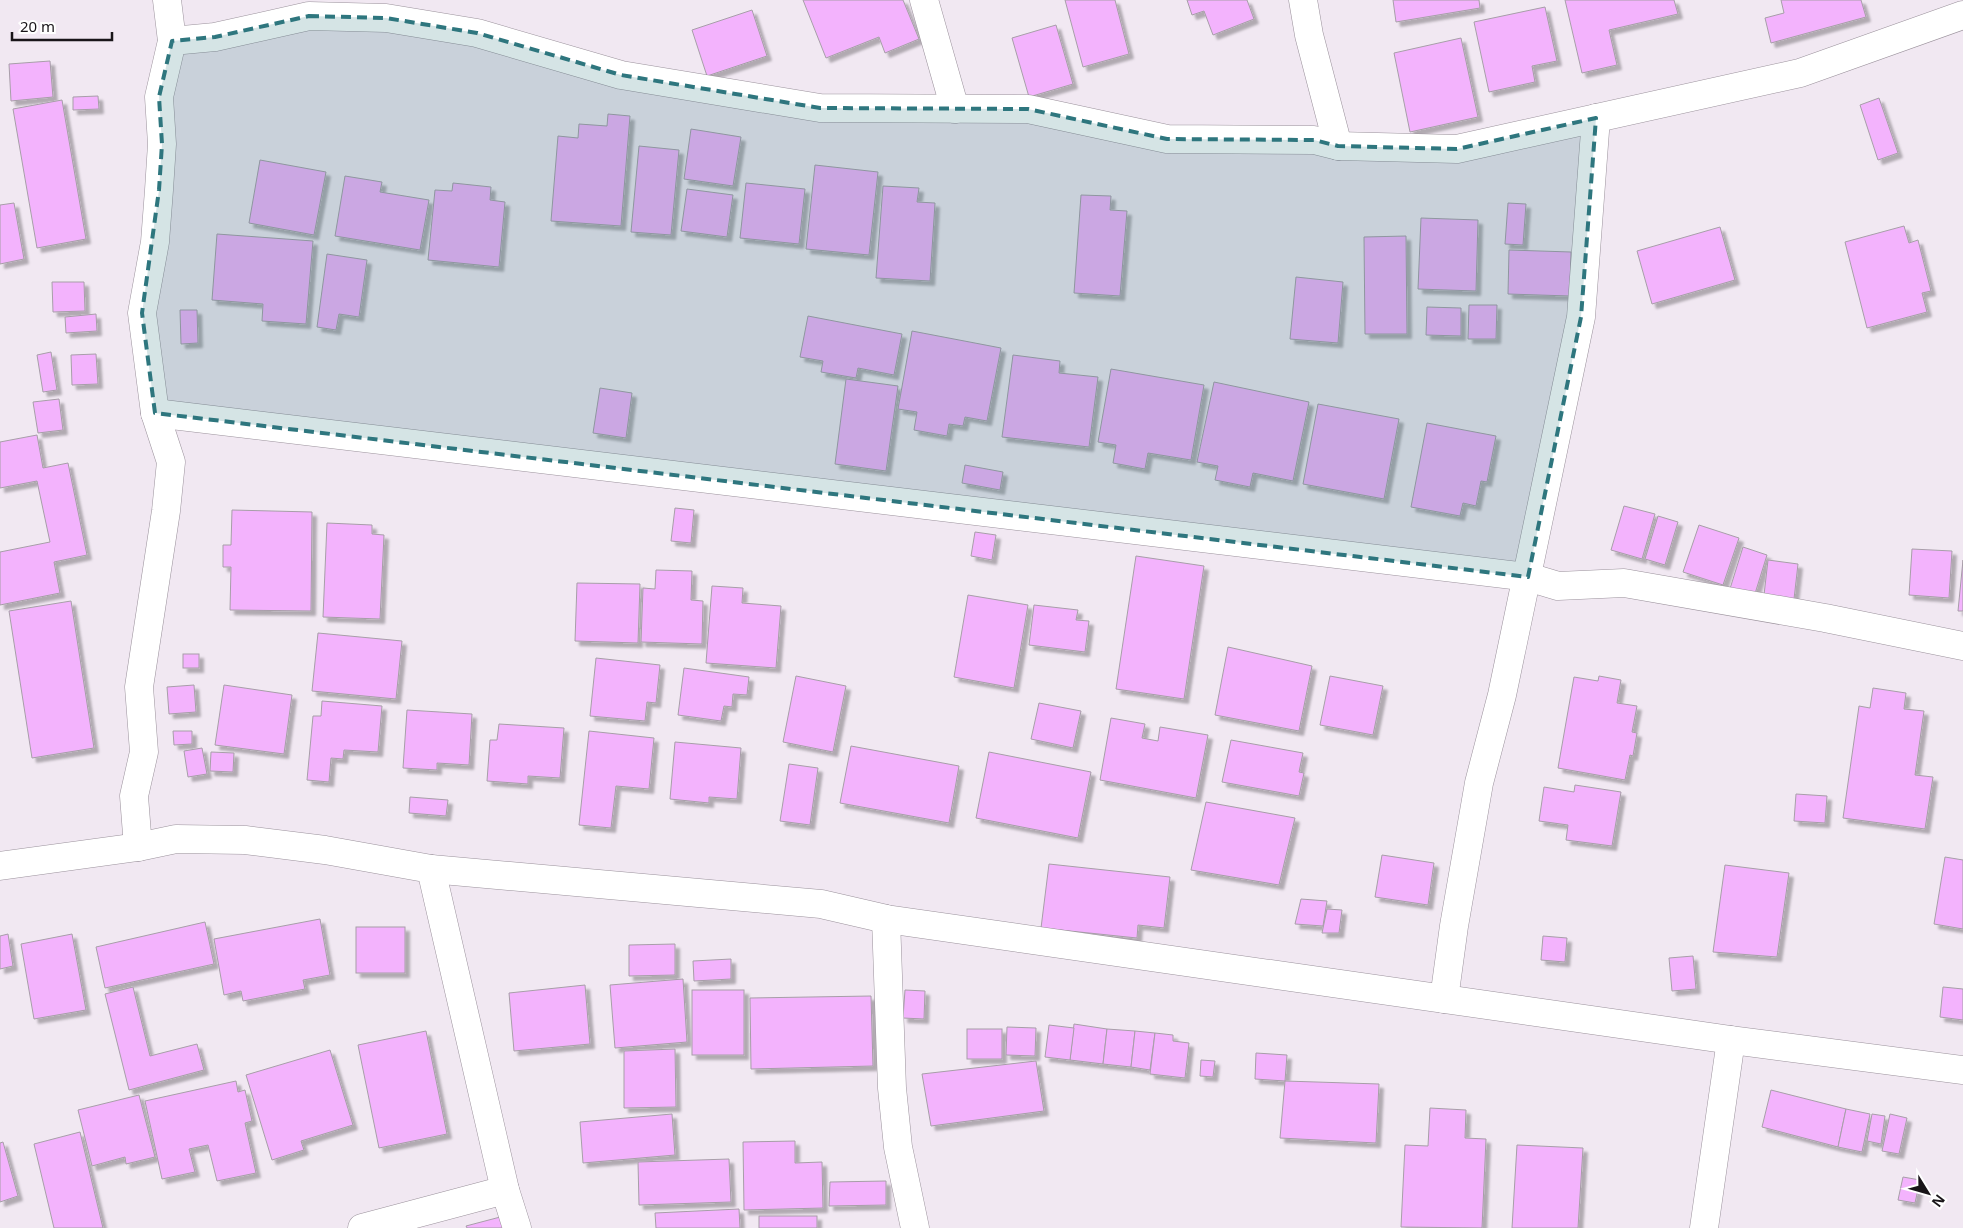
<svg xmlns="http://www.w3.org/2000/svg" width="1963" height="1228" viewBox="0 0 1963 1228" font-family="'Noto Sans',sans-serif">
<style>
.building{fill:#f3b3fd;stroke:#a79ea8;filter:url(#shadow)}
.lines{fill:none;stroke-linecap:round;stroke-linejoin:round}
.street-casing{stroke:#9b929c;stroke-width:29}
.secondary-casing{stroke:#9b929c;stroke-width:29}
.street{stroke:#fff;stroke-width:28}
.secondary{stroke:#fff;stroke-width:28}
.marked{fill:#2e767e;fill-opacity:0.2;stroke:#2e767e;stroke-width:4;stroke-dasharray:10 6;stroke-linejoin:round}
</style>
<defs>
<filter id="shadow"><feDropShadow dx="4.5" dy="4.5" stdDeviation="1" flood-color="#0004"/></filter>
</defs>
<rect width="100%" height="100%" fill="#f1e8f2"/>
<!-- building -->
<g class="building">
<path d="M803,0H903L919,39L885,53L879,37L826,58Z"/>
<path d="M1065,0H1115L1129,54L1083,67Z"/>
<path d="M1187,0H1247L1254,19L1213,35L1204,11L1192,15Z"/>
<path d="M1393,0H1479L1480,8L1396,22Z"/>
<path d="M1565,0H1674L1678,14L1609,30L1617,65L1582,73Z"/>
<path d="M1781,0H1861L1866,17L1771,43L1765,18L1784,13Z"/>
<path d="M1545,7L1557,61L1532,66L1535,82L1489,92L1474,22Z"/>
<path d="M752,10L767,56L707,76L692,30Z"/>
<path d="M1056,25L1073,84L1029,97L1012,38Z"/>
<path d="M1461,38L1478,117L1410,132L1394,53Z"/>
<path d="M50,61L53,97L11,101L9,64Z"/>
<path d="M98,96L99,109L73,110V97Z"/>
<path d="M1879,98L1898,153L1878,160L1860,105Z"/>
<path d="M62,100L86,239L37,248L13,109Z"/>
<path d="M608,114L630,116L621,226L551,221L558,136L578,138L579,124L607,126Z"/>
<path d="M691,129L741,137L733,186L684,179Z"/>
<path d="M639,146L679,150L671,235L631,232Z"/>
<path d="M260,160L326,172L314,235L249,223Z"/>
<path d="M815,165L878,172L869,255L806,249Z"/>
<path d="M345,176L382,182L380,192L429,200L420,250L335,236Z"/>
<path d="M453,183L491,187L490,200L505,202L499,267L428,260L435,190L452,191Z"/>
<path d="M746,183L805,189L799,244L740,238Z"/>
<path d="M883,186L919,188L917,202L935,203L930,281L876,278Z"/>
<path d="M687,189L733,195L727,237L681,231Z"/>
<path d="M1081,195L1111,196L1110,210L1127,211L1120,296L1074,293Z"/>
<path d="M14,203L24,259L0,264V205Z"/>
<path d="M1508,203L1526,204L1523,245L1505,244Z"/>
<path d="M1421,218L1478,220L1476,291L1418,289Z"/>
<path d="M1904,226L1909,243L1918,240L1931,291L1922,293L1927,312L1867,328L1845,242Z"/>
<path d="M1720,227L1735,280L1652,304L1637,251Z"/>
<path d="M217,234L313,241L306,324L262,321L263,304L212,300Z"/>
<path d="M1406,236L1407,334H1365L1364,237Z"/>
<path d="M1509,250L1571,252L1570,296L1508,294Z"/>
<path d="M327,254L367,260L359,317L339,314L336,330L317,327Z"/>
<path d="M1296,277L1343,282L1338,343L1290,339Z"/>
<path d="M52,282H84L85,311L53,312Z"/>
<path d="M1469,305H1497L1496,339H1468Z"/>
<path d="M1427,307L1461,308V336L1426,335Z"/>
<path d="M180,310H197L198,343L181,344Z"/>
<path d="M96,314L97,331L66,333L65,317Z"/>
<path d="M808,316L902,334L894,375L858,368L856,378L821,372L823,361L800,357Z"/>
<path d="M912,331L1001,348L987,421L965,417L963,426L949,424L947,436L914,430L917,412L898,409Z"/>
<path d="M51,352L57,390L43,392L37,355Z"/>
<path d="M96,354L98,384L72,385L71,355Z"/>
<path d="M1013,355L1060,361L1059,373L1098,377L1089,447L1002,437Z"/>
<path d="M1111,369L1204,385L1191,460L1148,453L1145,469L1113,463L1116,445L1098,442Z"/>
<path d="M846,379L898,386L886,471L835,464Z"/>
<path d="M1214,382L1309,402L1293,481L1253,473L1250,487L1215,480L1218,466L1197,462Z"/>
<path d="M600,388L632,393L626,438L593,433Z"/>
<path d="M59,399L63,430L38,433L33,402Z"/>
<path d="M1318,404L1399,419L1384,499L1303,484Z"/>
<path d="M1427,423L1496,436L1487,482L1481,481L1476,506L1463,503L1460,516L1411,507Z"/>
<path d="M37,435L43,468L68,463L87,555L54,562L60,593L0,605V552L50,542L37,481L0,488V442Z"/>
<path d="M965,465L1003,472L1000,490L962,483Z"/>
<path d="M1624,506L1655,514L1642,559L1611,550Z"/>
<path d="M675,508L694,510L691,543L671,541Z"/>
<path d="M232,510L312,512L311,611L230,610L231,567H223V545H231Z"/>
<path d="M1658,516L1678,522L1665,565L1645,559Z"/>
<path d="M327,523L372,525V534L384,535L380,619L323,617Z"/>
<path d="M1699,525L1739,538L1723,585L1683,572Z"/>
<path d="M975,532L996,535L992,560L971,556Z"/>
<path d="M1743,547L1767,555L1753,600L1729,592Z"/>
<path d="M1912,549L1952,551L1949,598L1909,595Z"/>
<path d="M1136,556L1204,566L1184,699L1116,689Z"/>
<path d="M1768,560L1798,564L1794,599L1764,595Z"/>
<path d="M1963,560V611H1958Z"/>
<path d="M656,570L692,571L691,600L703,601L702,644L641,642L643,588L655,589Z"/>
<path d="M577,583L640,584L638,643L575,641Z"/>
<path d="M712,586L743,588L742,603L781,606L776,668L706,663Z"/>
<path d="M968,595L1028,605L1014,688L954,677Z"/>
<path d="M71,601L94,748L32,758L9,611Z"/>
<path d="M1034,605L1078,610L1076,620L1089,621L1085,652L1029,645Z"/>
<path d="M318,633L402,641L396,699L312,691Z"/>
<path d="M1228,647L1312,666L1299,731L1215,715Z"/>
<rect x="183" y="654" width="16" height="14"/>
<path d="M596,658L660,665L656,703L647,702L645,721L590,716Z"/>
<path d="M684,668L749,677L747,695L733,694L732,707L724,706L721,721L678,715Z"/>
<path d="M796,676L846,686L833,752L783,742Z"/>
<path d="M1330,676L1383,686L1373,735L1320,725Z"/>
<path d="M1599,676L1621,680L1617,703L1637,706L1632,732L1637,733L1633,756L1630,755L1625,780L1558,768L1574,677L1598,681Z"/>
<path d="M194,685L196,712L169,714L167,687Z"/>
<path d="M224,685L292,695L284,754L215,745Z"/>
<path d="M1873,688L1906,693L1904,709L1924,711L1915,775L1933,777L1925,829L1843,818L1859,706L1870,708Z"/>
<path d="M322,701L382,706L378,752L344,750L343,759L331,758L329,782L307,780L313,716H321Z"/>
<path d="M1039,703L1081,711L1073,748L1031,739Z"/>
<path d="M407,710L472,714L469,765L437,763V770L403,768Z"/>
<path d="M1111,718L1145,724L1142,738L1158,741L1160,727L1208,735L1196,798L1100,780Z"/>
<path d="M499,724L564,728L560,778L528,776V784L487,781L490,740H497Z"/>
<path d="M173,731H192V744L174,745Z"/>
<path d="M589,731L654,738L649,789L616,786L611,828L579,825Z"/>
<path d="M1231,740L1303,753L1299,772L1304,773L1299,796L1222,782Z"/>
<path d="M675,742L741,748L737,799L709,797V803L670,799Z"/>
<path d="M851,746L959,766L949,823L840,803Z"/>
<path d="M202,748L207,774L188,777L184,751Z"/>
<path d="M211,752L234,753L233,772L210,771Z"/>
<path d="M989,752L1091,772L1078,838L976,818Z"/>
<path d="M789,764L818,768L810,825L780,821Z"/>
<path d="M1575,785L1621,792L1612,846L1566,840L1568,825L1539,821L1544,787L1574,792Z"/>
<path d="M1796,794L1827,796L1825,823L1794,821Z"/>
<path d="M410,797L448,800L446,816L409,813Z"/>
<path d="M1206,802L1295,818L1279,885L1191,870Z"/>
<path d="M1382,855L1434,863L1428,905L1375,897Z"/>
<path d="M1945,857L1963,860V929L1934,924Z"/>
<path d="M1049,864L1170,877L1164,928L1138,925L1137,938L1041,928Z"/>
<path d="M1725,865L1789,873L1777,957L1713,952Z"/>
<path d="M1301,899L1327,901L1323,926L1295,924Z"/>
<path d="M1327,909L1342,910L1339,933H1322Z"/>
<path d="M320,919L330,975L303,980L305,989L243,1001L241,991L224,995L214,939Z"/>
<path d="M205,922L214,964L105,988L96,947Z"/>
<rect x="356" y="927" width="49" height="46"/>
<path d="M8,934L13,966L0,969V936Z"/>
<path d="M72,934L86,1010L34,1019L21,944Z"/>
<path d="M1543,936L1567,938L1565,962L1541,960Z"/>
<path d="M675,944V975L629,976V945Z"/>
<path d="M1693,956L1696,989L1672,991L1669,958Z"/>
<path d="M731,959V979L694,981L693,961Z"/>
<path d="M683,979L687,1042L615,1048L610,985Z"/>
<path d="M585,985L590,1044L514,1051L509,993Z"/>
<path d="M133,987L150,1056L197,1044L204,1070L129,1090L105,994Z"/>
<path d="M1943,987L1963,989V1020L1940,1017Z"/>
<rect x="692" y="990" width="52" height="65"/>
<path d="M905,990L925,991L924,1019L903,1018Z"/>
<path d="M871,996L873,1066L751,1069L750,998Z"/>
<path d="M1074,1024L1107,1029L1103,1064L1070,1060Z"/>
<path d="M1049,1025L1074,1028L1070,1060L1045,1057Z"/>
<path d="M1007,1027L1036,1028L1035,1056L1006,1055Z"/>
<rect x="967" y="1029" width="35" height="30"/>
<path d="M1107,1029L1135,1031L1131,1067L1103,1064Z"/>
<path d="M426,1031L447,1134L379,1148L358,1045Z"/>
<path d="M1135,1031L1155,1033L1150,1070L1131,1067Z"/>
<path d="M1155,1033L1173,1035V1041L1189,1043L1185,1078L1150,1074Z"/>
<path d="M675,1049L676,1107L624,1108V1051Z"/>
<path d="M330,1050L353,1125L301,1141L304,1150L272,1160L246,1075Z"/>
<path d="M1256,1053L1287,1055L1285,1081L1255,1079Z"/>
<path d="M1201,1060L1215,1061L1213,1077L1200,1076Z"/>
<path d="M1036,1061L1044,1111L931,1126L922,1074Z"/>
<path d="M236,1081L238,1092L245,1090L252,1121L245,1123L256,1173L217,1181L208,1145L189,1149L195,1172L162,1179L145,1101Z"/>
<path d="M1285,1081L1379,1084L1376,1143L1280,1138Z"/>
<path d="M1771,1090L1846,1109L1838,1147L1762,1127Z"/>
<path d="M139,1095L155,1157L126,1164L125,1157L92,1166L78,1110Z"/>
<path d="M1430,1108L1466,1110L1465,1138L1486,1139L1482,1228L1401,1227L1405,1145L1428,1146Z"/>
<path d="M1846,1109L1870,1114L1862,1152L1838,1147Z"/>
<path d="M672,1114L675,1155L583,1163L580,1122Z"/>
<path d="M1872,1114L1885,1116L1881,1144L1867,1141Z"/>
<path d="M1890,1114L1907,1118L1899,1154L1882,1151Z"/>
<path d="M80,1132L103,1228H54L34,1144Z"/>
<path d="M795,1141V1163L822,1162L823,1208L744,1210L743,1142Z"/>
<path d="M3,1142L18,1196L0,1202V1143Z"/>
<path d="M1517,1145L1583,1148L1578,1228H1512Z"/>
<path d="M729,1159L731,1202L639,1205L638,1162Z"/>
<path d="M1903,1177L1920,1180L1915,1203L1898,1200Z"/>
<path d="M886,1181V1205L829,1206L830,1182Z"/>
<path d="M739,1209L740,1228H656L655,1213Z"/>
<path d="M504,1216L507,1228H467L466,1226Z"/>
<rect x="759" y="1216" width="58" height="12"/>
</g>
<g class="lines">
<defs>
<g id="street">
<path d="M924,0L955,109"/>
<path d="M1303,0L1309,35L1338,146"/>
<path d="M172,41L215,37L309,16L386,18L477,33L621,75L820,108L1028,109L1167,139L1314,140L1338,146L1457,149L1800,73L1963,15"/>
<path d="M155,413L1528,577L1558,586L1624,583L1825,618L1963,646"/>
<path d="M138,847L134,796L144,752L139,687L166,511L171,462L155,413L142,313L155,242L159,190L162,144L159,97L172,41L167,0"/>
<path d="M431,869L505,1190L517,1228"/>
<path d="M886,919L892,1088L898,1147L915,1228"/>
<path d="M1444,999L1454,926L1479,783L1502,695L1581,317L1596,118"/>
<path d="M362,1228L505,1190"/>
<path d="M1704,1228L1731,1040"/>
</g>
<path id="secondary" d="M0,866L138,847L176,839L245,840L325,850L431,869L821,904L886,919L1731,1040L1963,1070"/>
</defs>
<!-- street casing -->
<use href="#street" class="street-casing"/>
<!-- secondary casing -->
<use href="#secondary" class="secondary-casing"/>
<!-- street -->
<use href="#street" class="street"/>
<!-- secondary -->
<use href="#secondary" class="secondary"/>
</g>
<!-- marked area -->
<path class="marked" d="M309,16L386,18L477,33L621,75L820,108L1028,109L1167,139L1314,140L1338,146L1457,149L1596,118L1581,317L1528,577L155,413L142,313L159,190L162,144L159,97L172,41L215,37Z"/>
<!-- north arrow -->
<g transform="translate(1928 1193) rotate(127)" stroke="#ffffff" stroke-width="4" paint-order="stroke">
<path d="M0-4L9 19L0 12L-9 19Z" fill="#191519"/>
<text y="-8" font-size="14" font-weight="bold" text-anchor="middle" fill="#191519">N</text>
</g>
<!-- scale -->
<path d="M12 32v8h100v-8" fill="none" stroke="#191519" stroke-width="2.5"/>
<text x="20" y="32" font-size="15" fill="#191519" stroke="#ffffff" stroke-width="4" paint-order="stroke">20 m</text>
</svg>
